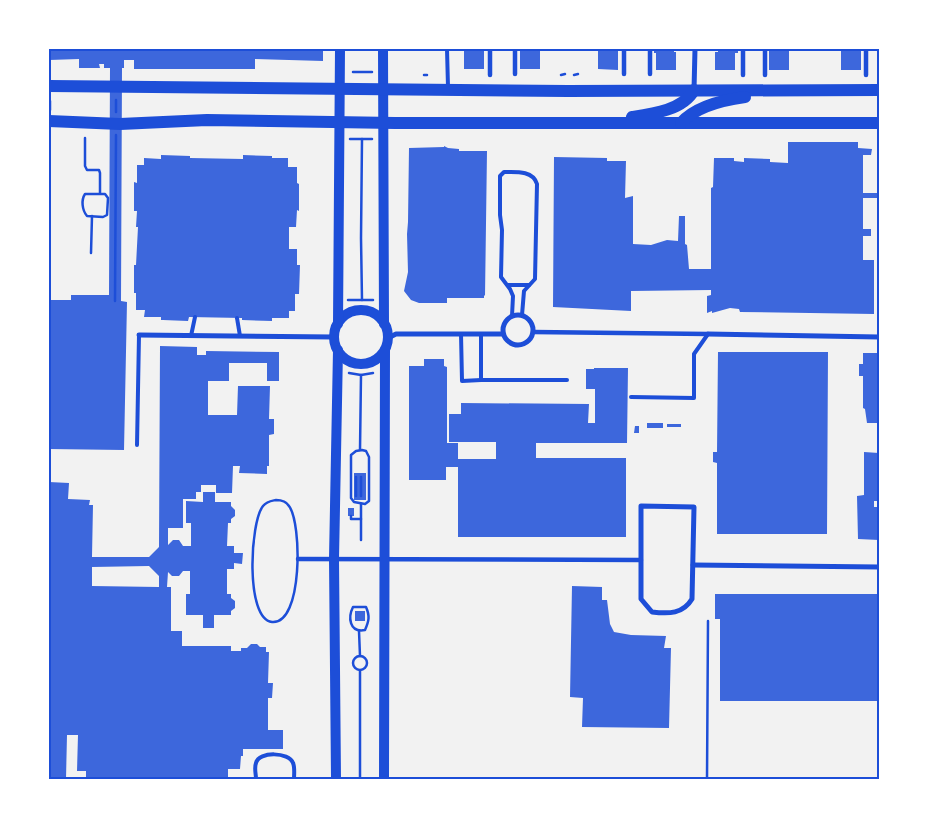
<svg xmlns="http://www.w3.org/2000/svg" width="928" height="828" viewBox="0 0 928 828" font-family="'Roboto Condensed',sans-serif">
<style>
.building{fill:#3d67dc;fill-rule:evenodd}
.lines{fill:none;stroke-linecap:round;stroke-linejoin:round}
.path{stroke:#1d4ed8;stroke-width:2.5}
.service{stroke:#1d4ed8;stroke-width:4}
.pedestrian{stroke:#1d4ed8;stroke-width:4.5}
.minor{stroke:#1d4ed8;stroke-width:5}
.secondary{stroke:#1d4ed8;stroke-width:10}
.primary{stroke:#1d4ed8;stroke-width:12}
.neatline{fill:none;stroke:#1d4ed8;stroke-width:2}
</style>
<rect width="100%" height="100%" fill="#f2f2f2"/>
<!-- building -->
<g class="building">
<path d="M49,49H323V61L255,59V69H134V60H124V68H122L121,301L127,302L124,450L49,449V300H71V295H109L110,68H104V64H99L100,68H79V59L49,60Z"/>
<rect x="464" y="49" width="20" height="20"/>
<rect x="520" y="49" width="20" height="20"/>
<path d="M598,49H618V70L598,69Z"/>
<path d="M654,49H674V52H676V70H656V53H654Z"/>
<path d="M718,49H738V53H735V70H715V52H718Z"/>
<rect x="769" y="49" width="20" height="21"/>
<rect x="841" y="49" width="20" height="21"/>
<path d="M788,142H858V148L872,149L871,155H863V193H878V198H863V229H871V236H863V260H874V314L740,312L739,309L730,308L712,313V311L707,313V296L711,295V290L631,291V311L553,307L554,157L607,158V161H626L625,198L633,196V244L651,245L667,240L678,241L679,216H685V244L687,245L689,269H711V188L713,187L714,158H734V161L744,162V158L770,159V162L788,163Z"/>
<path d="M444,146L448,148L459,149V151H487L485,296L484,295V298H447V303H419L411,300L404,291L408,272L407,234L408,222L409,148L444,147Z"/>
<path d="M161,155L190,156V158L243,159V155L272,156V158H288V167H297V183L299,184V211L297,210L296,227H289V249H297V265H300L299,294H295V311H289V318H272V321L242,320V318L189,317L188,321L163,320H161V317H144L145,310H136V293H134V265H136L138,227H136L137,211H134V182L137,183V165H144V158L161,159Z"/>
<path d="M160,346L197,347V355H206V351L279,352V381H267V363H229V381H208V415H237L238,386H270L269,419H274V434L269,435V466H267V474L239,473L240,466H233L232,493H216V485H201V492H196V499H183V528H168V545L173,540H179L183,546H191V523H186V501L203,502V492H215V502H231V506L235,510V516L231,519V523H228L227,546H234V553H243L242,564L234,563V569H227V594H231V598L235,601V608L231,611V615H214V628H203V615H186V594H190V571H183L179,576H172L168,572L167,587H171V631H182V646H231V651H241V648H247L251,644H257L260,647H266V652H269L268,683H273L272,698H268V730H283V749H243V756H241L240,769H228V779H86V771H77L78,735H67L66,779H49V482L69,483L68,499L90,500L89,505H93L92,557H149L159,547ZM149,566L159,576V587L92,586V567Z"/>
<path d="M718,352H828L827,534H717V463L713,462V452H717Z"/>
<path d="M863,353H879V423H867L865,409L863,408V376H859V364H863Z"/>
<path d="M424,359H444V366L447,367V443H458V459H496V442H449V414H461V403L589,404L588,423H595V389H586V369H594V368H628L627,443H536V458H626V537H458V467H446V480H409V366H424Z"/>
<rect x="647" y="423" width="16" height="5"/>
<rect x="667" y="424" width="14" height="3"/>
<path d="M635,426H639V433H634Z"/>
<path d="M864,452L879,453V501H874V507H879V540L858,539L857,496L864,495Z"/>
<rect x="354" y="473" width="12" height="27"/>
<rect x="348" y="508" width="6" height="8"/>
<path d="M572,586L602,587V600H607L610,624L614,632L631,635L666,636L664,648H671L669,728L582,727L583,698L570,697Z"/>
<path d="M715,594H879V701H720V619H715Z"/>
<rect x="355" y="611" width="10" height="10"/>
</g>
<g class="lines">
<!-- path -->
<g class="path">
<path d="M353,72H372"/>
<path d="M424,75H427"/>
<path d="M561,75L565,74"/>
<path d="M574,75L578,74"/>
<path d="M50,110V101"/>
<path d="M116,112V100"/>
<path d="M85,138V166L87,170H99L100,173V194H85C81,200 82,210 87,216L103,217L107,215L108,198L105,194H100"/>
<path d="M350,139H372"/>
<path d="M362,139L361,238L362,300"/>
<path d="M91,253L92,216"/>
<path d="M348,300H373"/>
<path d="M115,301L116,135"/>
<path d="M349,373L361,375L373,373"/>
<path d="M360,450L361,375"/>
<path d="M362,450L366,451L369,457V501L365,504L354,502L351,498V455L356,451Z"/>
<path d="M356,496V477"/>
<path d="M361,496V477"/>
<path d="M276,500C282,500 286,501 289,506C302,523 303,625 272,622C245,619 250,522 263,506C267,501 271,501 276,500Z"/>
<path d="M361,504V540"/>
<path d="M351,516V519H361"/>
<path d="M353,607H366C370,616 369,621 365,630C349,633 348,617 353,607Z"/>
<path d="M359,631L360,656"/>
<circle cx="360" cy="663" r="7"/>
<path d="M360,779V671"/>
<path d="M707,779L708,621"/>
</g>
<!-- service -->
<g class="service">
<path d="M447,49L448,87"/>
<path d="M508,285H529"/>
<path d="M512,316L513,296L510,289L501,277L502,230L500,215V176L504,172C515,172 533,170 537,184L535,279L524,291L522,315"/>
<path d="M237,318L240,336"/>
<path d="M461,334L462,381L481,380"/>
<path d="M481,335V380H567"/>
<path d="M191,336L195,317"/>
<path d="M631,397L694,398V354L708,334"/>
<path d="M137,445L139,335"/>
<path d="M256,779C256,774 254,768 256,763C259,751 289,752 293,763C295,767 294,775 294,779"/>
</g>
<!-- pedestrian -->
<g class="pedestrian">
<path d="M650,49V74"/>
<path d="M515,74V49"/>
<path d="M624,74V49"/>
<path d="M490,75V49"/>
<path d="M743,75V49"/>
<path d="M765,75V49"/>
<path d="M866,75V49"/>
<path d="M533,332L708,334"/>
<path d="M298,559L641,560"/>
</g>
<!-- minor -->
<g class="minor">
<path d="M694,90L695,49"/>
<circle cx="518" cy="330" r="15"/>
<path d="M708,334L879,337"/>
<path d="M139,335L334,337"/>
<path d="M388,338L396,334H503"/>
<path d="M641,506L694,507L692,599C683,614 669,614 652,612L641,599Z"/>
<path d="M693,565L879,567"/>
</g>
<!-- secondary -->
<g class="secondary">
<path d="M383,49L384,324"/>
<circle cx="361" cy="337" r="27"/>
<path d="M338,324L340,49"/>
<path d="M336,779L334,559L338,350"/>
<path d="M384,779L385,350"/>
</g>
<!-- primary -->
<g class="primary">
<path d="M49,86L568,91L879,90"/>
<path d="M632,117C653,114 683,110 694,90"/>
<path d="M49,121L120,124L207,120L395,123H879"/>
<path d="M681,123C696,106 723,100 745,97"/>
</g>
</g>
<!-- border -->
<rect width="928" height="828" fill="none" stroke="#ffffff" stroke-width="100"/>
<rect x="50" y="50" width="828" height="728" class="neatline"/>
</svg>
